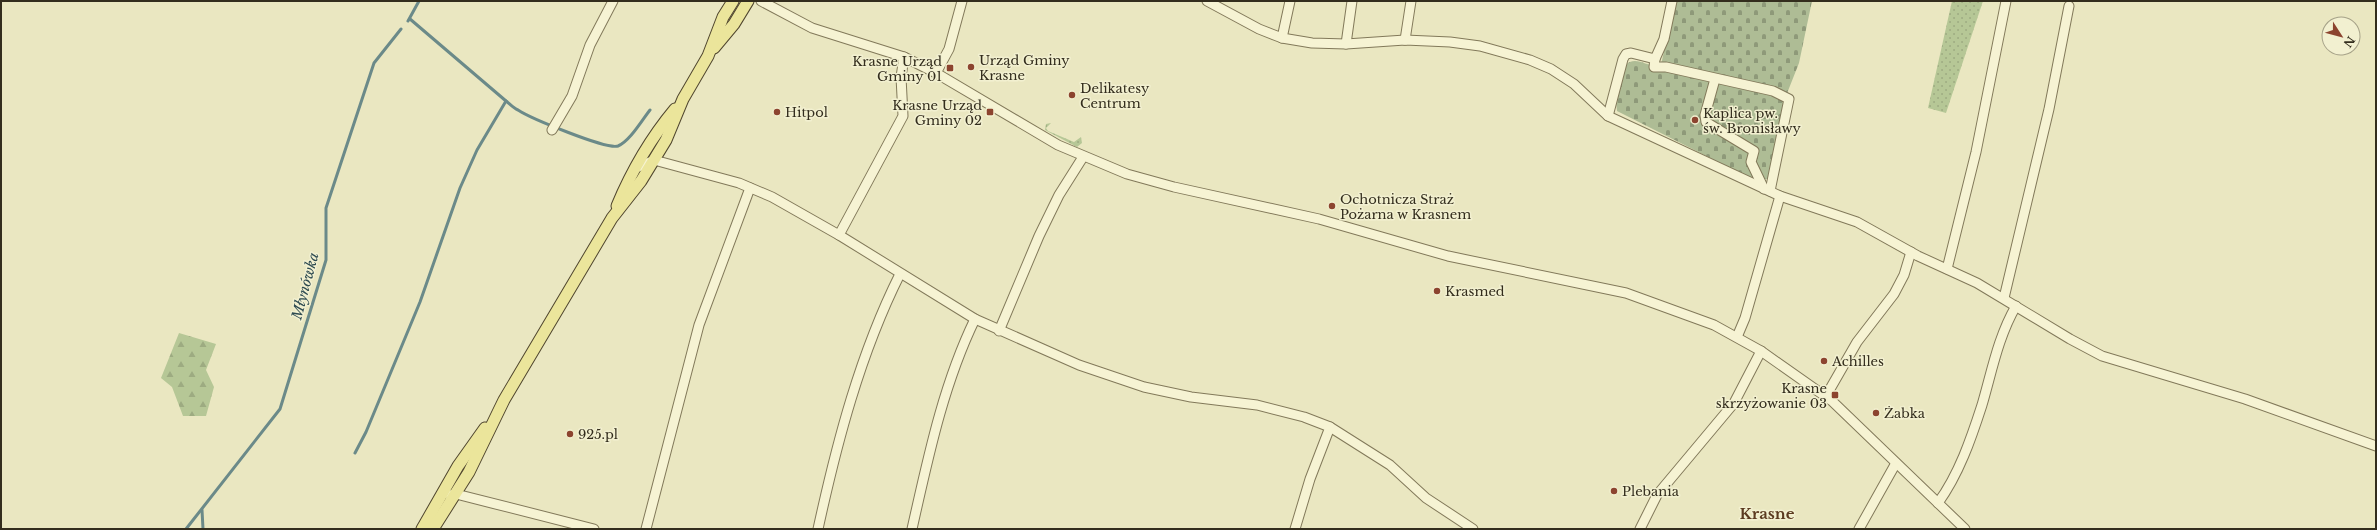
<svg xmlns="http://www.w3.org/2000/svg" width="2377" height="530" viewBox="0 0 2377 530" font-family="'Libre Baskerville',serif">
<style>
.green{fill:url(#green-dots)}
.forest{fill:url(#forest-firs)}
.cemetery{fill:url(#cemetery-stones)}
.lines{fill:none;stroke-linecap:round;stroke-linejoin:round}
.stream{stroke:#6b8a89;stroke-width:3}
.minor-casing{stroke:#82795a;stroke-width:11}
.major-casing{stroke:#50462e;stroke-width:13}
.minor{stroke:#f6f3d3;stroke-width:9}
.major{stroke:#ebe59b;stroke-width:11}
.poi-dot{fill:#8c442f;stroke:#f2f0d0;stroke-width:1.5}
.labels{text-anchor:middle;stroke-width:3;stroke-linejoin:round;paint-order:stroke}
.poi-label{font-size:13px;fill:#332d1d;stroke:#f2f0d0;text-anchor:start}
.water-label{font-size:14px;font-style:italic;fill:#2e4b51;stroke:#f2f0d0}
.quarter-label{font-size:15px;font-weight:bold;fill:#5c3b20;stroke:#f2f0d0}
</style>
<defs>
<pattern id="green-dots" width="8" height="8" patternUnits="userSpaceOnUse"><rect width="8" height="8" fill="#b6c796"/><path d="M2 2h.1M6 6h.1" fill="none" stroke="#9dab81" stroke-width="1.8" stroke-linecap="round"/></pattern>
<pattern id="forest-firs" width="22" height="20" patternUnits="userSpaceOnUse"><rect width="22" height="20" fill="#b6c796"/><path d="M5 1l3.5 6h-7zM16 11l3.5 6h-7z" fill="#9dab81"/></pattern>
<pattern id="cemetery-stones" width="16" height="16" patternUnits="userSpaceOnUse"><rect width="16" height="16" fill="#aebc95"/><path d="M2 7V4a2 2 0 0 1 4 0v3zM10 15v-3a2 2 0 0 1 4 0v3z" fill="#8e9979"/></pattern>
</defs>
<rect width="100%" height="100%" fill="#eae7c1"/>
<!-- green -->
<g class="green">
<path d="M1952,1H1983L1946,113L1928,108Z"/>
<path d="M1051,123L1046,128L1048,131L1074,142L1081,137L1082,143L1077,147L1045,130L1046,124Z"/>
</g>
<!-- forest -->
<path class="forest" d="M179,333L216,344L206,370L214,387L206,416H183L172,387L161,378Z"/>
<!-- cemetery -->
<path class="cemetery" d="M1675,1H1812L1799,63L1784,101L1786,106L1768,179H1752L1617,111L1616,102L1625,65C1637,54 1648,69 1661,65Z"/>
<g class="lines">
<!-- stream -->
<g class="stream">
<path d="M408,21L419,1"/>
<path d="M506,101C510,104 513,108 518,110C530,118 607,150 618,146C630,141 642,120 650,110"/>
<path d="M355,453L366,432L420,302L460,188L477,150L506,101L410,19"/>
<path d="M202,510L203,529"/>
<path d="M186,529L280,409L326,260V208L374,63L401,29"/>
</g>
<defs>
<g id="minor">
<path d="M761,1L812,28L904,57L936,73L1058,145L1127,174L1174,187L1319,219L1448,256L1626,293L1714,325L1761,351L1832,401L1965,529"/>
<path d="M1207,1L1259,29L1282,38L1312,43L1346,44L1405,40L1450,42L1480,46L1530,60L1551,69L1574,84L1608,116L1780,196L1857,222L1918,256L1977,283L2070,339L2102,356L2245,399L2376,446"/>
<path d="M1282,38L1290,1"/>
<path d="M1405,40L1411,1"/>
<path d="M1346,44L1352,1"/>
<path d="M1655,59L1654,67H1666L1773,91L1789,99L1770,191"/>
<path d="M936,73L949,49L962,1"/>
<path d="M1715,79L1705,115L1706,122L1754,151L1751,162L1764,189"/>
<path d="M1608,116L1623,59L1626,54L1631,53L1655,59L1664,39L1672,1"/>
<path d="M552,130L572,96L590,45L613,1"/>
<path d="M634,169L654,160L739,183L772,197L839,235L975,319L1079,365L1144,387L1191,397L1257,405L1304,417L1330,427L1390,465L1426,498L1473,529"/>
<path d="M839,235L903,116L901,77L904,57"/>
<path d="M1947,269L1976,152L2006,1"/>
<path d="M2004,298L2049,109L2069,6"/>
<path d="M999,331L1039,236L1059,195L1083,157"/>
<path d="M1737,337L1745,318L1780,196"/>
<path d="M1826,396L1857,342L1894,294L1904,275L1911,252"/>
<path d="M450,495L456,494L594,529"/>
<path d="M1938,503C1959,474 1971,439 1982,405C1992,371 1998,337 2016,306"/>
<path d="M646,529L699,325L750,188"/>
<path d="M818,529C837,442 860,354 900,274"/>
<path d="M912,529C928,458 943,385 975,319"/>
<path d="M1295,529L1310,479L1330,427"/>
<path d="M1640,529L1657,495L1734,403L1761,351"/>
<path d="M1859,529L1896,463"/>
</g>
<g id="major">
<path d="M714,48L734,24L748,1"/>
<path d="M617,206C632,170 650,139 675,109"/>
<path d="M422,529L458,466L485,428"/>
<path d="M433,529L469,472L504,400L612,218L641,181L666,140L683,99L708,56L723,17L733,1"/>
</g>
</defs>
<!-- minor casing -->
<use href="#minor" class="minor-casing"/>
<!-- major casing -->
<use href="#major" class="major-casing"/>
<!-- minor -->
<use href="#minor" class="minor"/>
<!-- major -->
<use href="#major" class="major"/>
</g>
<!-- markers -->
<g class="poi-dot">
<circle cx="971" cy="67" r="4"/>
<rect x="946" y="64" width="8" height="8" rx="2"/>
<circle cx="1072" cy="95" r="4"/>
<circle cx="777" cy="112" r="4"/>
<rect x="986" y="108" width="8" height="8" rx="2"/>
<circle cx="1695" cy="120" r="4"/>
<circle cx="1332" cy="206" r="4"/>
<circle cx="1437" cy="291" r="4"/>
<circle cx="1824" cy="361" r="4"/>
<rect x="1831" y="391" width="8" height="8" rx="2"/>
<circle cx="1876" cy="413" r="4"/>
<circle cx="570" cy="434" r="4"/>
<circle cx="1614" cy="491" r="4"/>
</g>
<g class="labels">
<!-- poi labels -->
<g class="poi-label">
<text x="979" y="65">Urząd Gminy<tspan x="979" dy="15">Krasne</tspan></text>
<text x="942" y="66" text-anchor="end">Krasne Urząd<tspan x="942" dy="15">Gminy 01</tspan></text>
<text x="1080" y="93">Delikatesy<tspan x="1080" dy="15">Centrum</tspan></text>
<text x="982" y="110" text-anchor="end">Krasne Urząd<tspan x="982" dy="15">Gminy 02</tspan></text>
<text x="785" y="117">Hitpol</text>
<text x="1703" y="118">Kaplica pw.<tspan x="1703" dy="15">św. Bronisławy</tspan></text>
<text x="1340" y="204">Ochotnicza Straż<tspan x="1340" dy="15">Pożarna w Krasnem</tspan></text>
<text x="1445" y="296">Krasmed</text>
<text x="1832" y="366">Achilles</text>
<text x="1827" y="393" text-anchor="end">Krasne<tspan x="1827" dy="15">skrzyżowanie 03</tspan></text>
<text x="1884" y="418">Żabka</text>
<text x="578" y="439">925.pl</text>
<text x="1622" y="496">Plebania</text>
</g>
<!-- water labels -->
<g class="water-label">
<text transform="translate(305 286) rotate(-75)" y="5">Młynówka</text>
</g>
<!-- quarter labels -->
<g class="quarter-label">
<text x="1767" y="519">Krasne</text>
</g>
</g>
<!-- border -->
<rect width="2377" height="530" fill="none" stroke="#332d1d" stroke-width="4"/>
<!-- north arrow -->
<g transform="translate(2341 36) rotate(126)"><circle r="19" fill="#f2f0d0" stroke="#a6a288"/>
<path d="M0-3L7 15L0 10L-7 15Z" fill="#8c442f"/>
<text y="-6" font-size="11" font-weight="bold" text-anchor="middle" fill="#332d1d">N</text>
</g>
</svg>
